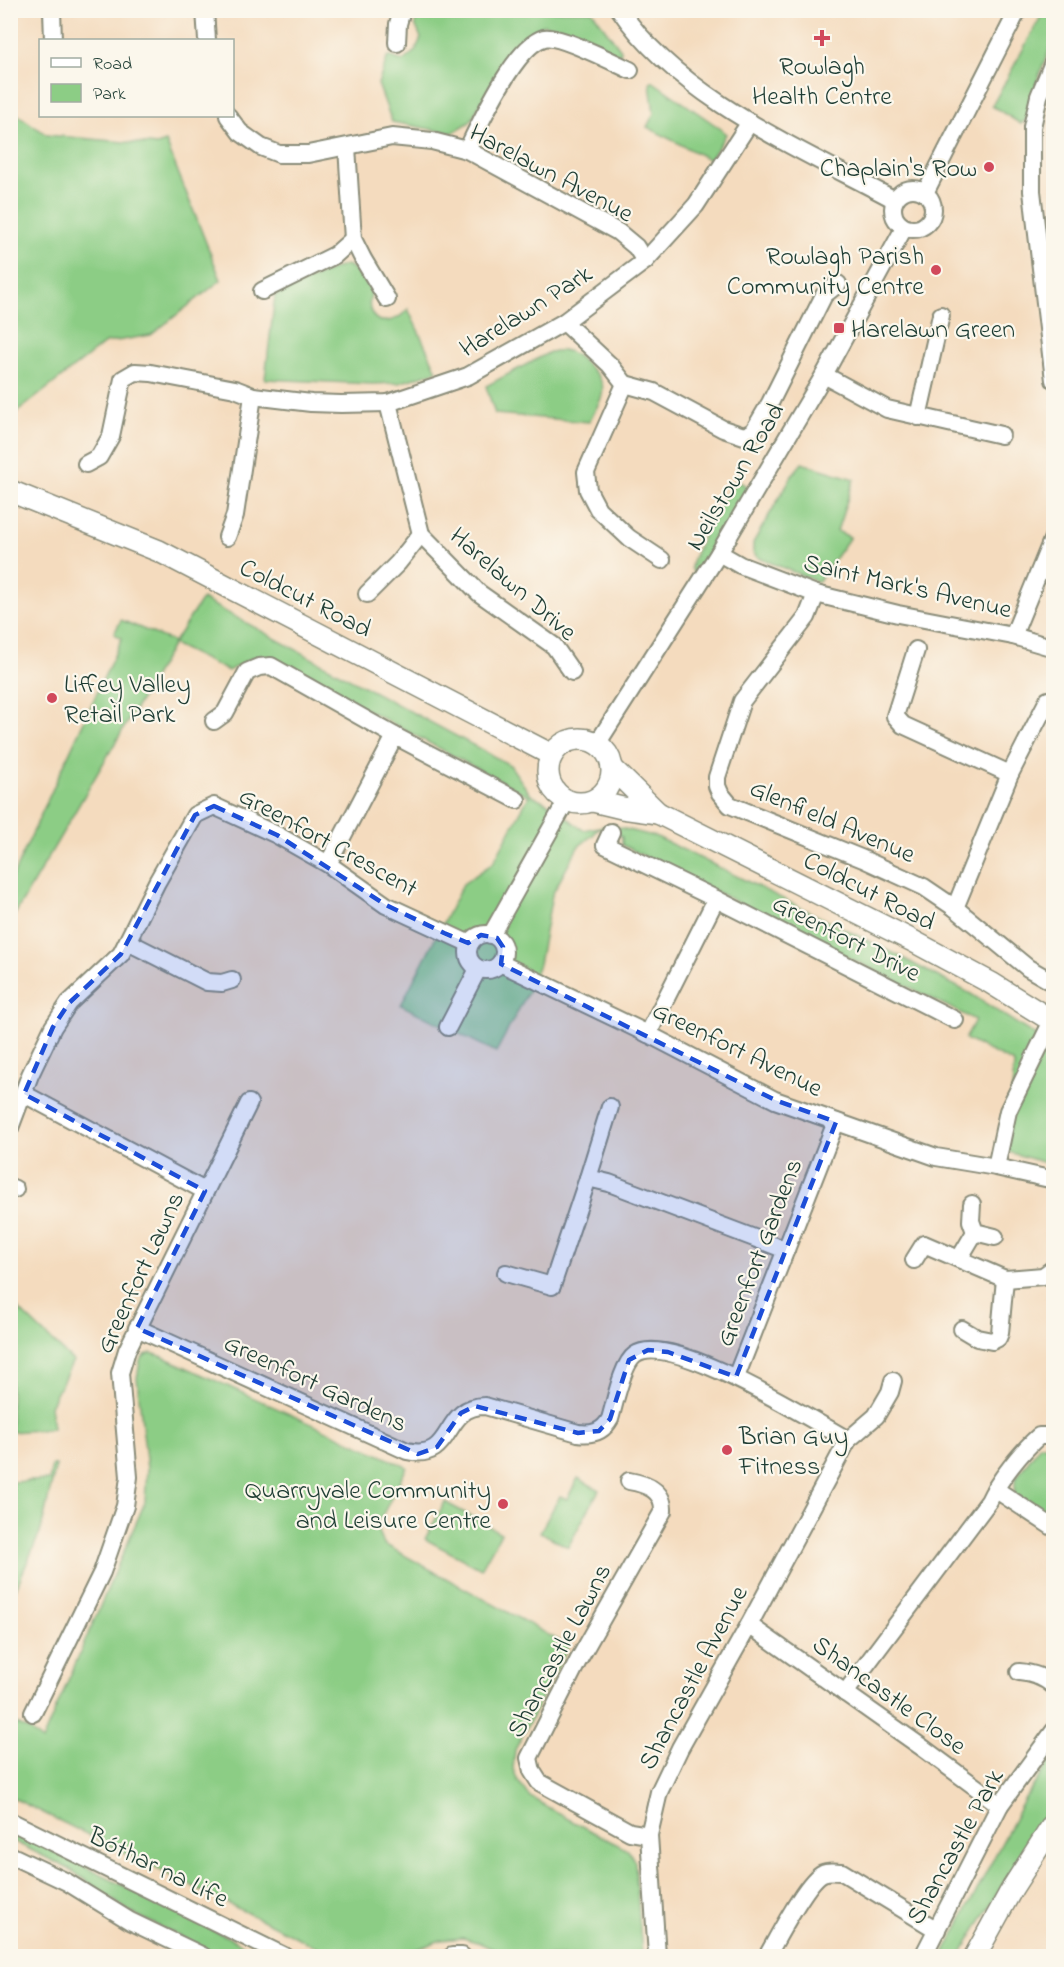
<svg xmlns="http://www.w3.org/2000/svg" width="1064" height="1967" viewBox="0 0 1064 1967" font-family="'Indie Flower',sans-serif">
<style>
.green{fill:#8ccd85;stroke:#56855c;stroke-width:1.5}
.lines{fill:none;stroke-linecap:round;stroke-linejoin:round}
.minor-casing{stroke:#8a8c79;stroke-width:20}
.major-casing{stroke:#8a8c79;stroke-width:24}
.minor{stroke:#fff;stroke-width:16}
.major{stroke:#fff;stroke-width:21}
.marked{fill:#1d4ed8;fill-opacity:0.2;stroke:#1d4ed8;stroke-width:4.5;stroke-dasharray:12 8;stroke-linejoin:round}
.poi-dot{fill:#d1495b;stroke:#fbf7ec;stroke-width:2}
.labels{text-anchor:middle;stroke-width:4.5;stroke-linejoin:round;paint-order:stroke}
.poi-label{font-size:26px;fill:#1f3d34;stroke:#fbf7ec;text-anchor:end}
.street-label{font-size:26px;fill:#1f3d34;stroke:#fbf7ec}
</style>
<rect width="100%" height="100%" fill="#fbf7ec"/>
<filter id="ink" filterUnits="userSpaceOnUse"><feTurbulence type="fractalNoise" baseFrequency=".0167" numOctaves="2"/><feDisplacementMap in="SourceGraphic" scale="12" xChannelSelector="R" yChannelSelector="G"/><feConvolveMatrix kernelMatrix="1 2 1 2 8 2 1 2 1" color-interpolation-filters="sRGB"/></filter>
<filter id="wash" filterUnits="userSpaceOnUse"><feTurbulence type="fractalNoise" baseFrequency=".008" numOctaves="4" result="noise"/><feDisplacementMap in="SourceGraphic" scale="24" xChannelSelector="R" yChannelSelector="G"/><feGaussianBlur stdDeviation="1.35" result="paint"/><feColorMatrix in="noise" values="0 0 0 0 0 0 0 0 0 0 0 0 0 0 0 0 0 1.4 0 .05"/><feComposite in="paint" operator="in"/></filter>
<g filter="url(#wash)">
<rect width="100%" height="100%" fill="#f4dbbe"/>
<!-- green -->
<g class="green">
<path d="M419,11H592L621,50L620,55L544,24L514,44L470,122L452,133L392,122L378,84L388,56L403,61L415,51L421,38L415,24Z"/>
<path d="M1044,11H1053V41L1039,75L1027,118L1021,124L992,106Z"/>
<path d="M652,81L721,129L726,134L710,160L647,127L654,113L650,84Z"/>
<path d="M11,110L47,135L157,145L166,142L221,280L151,335L105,343L11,417Z"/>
<path d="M347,265L355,270L372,290C371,295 368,303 370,309C376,330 399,320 408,309L437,371L399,383L372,384L265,379L275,295L333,269Z"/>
<path d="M563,350C574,352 580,358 587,365C613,387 602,396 589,422L495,414L486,386L550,352Z"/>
<path d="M802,463L854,479L837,531L850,537L818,582L759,558L756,556L753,552V543L793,474Z"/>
<path d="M736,480L750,488L696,574H694L691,568L692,561L711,519Z"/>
<path d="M202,599L510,765L530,794L551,805L583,830L609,825L657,837L893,953L971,994L1053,1047V1165L1008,1152L1014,1063L965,1039L975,1020L622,845V837L611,829H597L594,834L578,847L552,895L539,964L528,992L496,1052L401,1005L463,884L493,863L529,796L271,659L254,657L228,671L173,644L11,921V880L122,638L114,634L121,620L174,642Z"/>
<path d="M10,1301L73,1361L50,1406L53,1429L11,1432Z"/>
<path d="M151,1353L161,1356L407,1467L377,1526L384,1544L569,1646L515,1750L513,1769L518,1781L530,1797L568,1819L628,1850L635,1862L642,1956H507L480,1943L463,1938L441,1940L399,1956H335L11,1797V1726L13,1722L29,1730L42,1741L145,1502L147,1469L137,1378L140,1361L145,1355Z"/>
<path d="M1040,1445H1053V1522L1015,1495V1479Z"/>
<path d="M52,1465H56L41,1530L11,1600V1542L15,1522L11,1504L12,1482L49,1480Z"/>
<path d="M578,1478L599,1490L568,1547L540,1532L560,1496L567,1499Z"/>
<path d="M445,1502L501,1533L481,1569L425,1539Z"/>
<path d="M1053,1757V1801L960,1956H943L1025,1798Z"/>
<path d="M10,1830L266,1956H220L130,1912L71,1870L11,1840Z"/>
</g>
</g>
<g filter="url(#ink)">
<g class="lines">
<defs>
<g id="minor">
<path d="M52,10L53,40"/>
<path d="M205,10L207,40"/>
<path d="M620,10C679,98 804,151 895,200"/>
<path d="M397,43L398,24L402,10"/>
<path d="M1054,60L1039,96L1032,127V191L1054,380"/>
<path d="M228,116L240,132L261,147L279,154H308L392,137L432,141L467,150L618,232L636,247L645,261"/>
<path d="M347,147L353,239L363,259L387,299"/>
<path d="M467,150C480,123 515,46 544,38C558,34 615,63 630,70"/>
<circle cx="913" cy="209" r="20"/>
<path d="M925,193L1018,10"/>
<path d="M262,291L335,255L353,239"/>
<path d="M564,322L610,365L625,384L654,392L723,429L744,436L753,432L770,403L824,295L838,284"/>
<path d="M824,375L887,409L1001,435"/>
<path d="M625,384L586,472L588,490L598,509L629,538L662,560"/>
<path d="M388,403L421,534L479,593L554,646L572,672"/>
<path d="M918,417L941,315"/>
<path d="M86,464L99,457L111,436L123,379L135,372L151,373L235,389L253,396L311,403L341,404L388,403L468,376L564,322L645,261L696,205L750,122"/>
<path d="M227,537L235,515L253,396"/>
<path d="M719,553L740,565L816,594L898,614L1013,636L1054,648"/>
<path d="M367,594L398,563L421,534"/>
<path d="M816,594L807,617L742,701L717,777V786L720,793L730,805L863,859L924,887L955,908L1028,968L1054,983"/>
<path d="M1013,636L1054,535"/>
<path d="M916,650L895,716L903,725L1010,774"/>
<path d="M214,721L225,713L247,672L259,667L271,666L395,736"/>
<path d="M597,744L719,553L759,485L824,375L904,228"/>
<path d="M611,832L605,845L716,899L955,1020"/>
<path d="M328,864L395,736L517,800"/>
<path d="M955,908L1010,774L1048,700"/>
<circle cx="486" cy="952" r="18"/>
<path d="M491,935L567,800"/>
<path d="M128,942L207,982L222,983L232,980"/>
<path d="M500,963L648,1034L775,1100L936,1157L996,1167L1054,1180"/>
<path d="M448,1027L478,969"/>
<path d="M648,1034L716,899"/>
<path d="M24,1094L205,1191"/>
<path d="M10,1128L30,1075L53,1027L69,1003L121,954L157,882L195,815L214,806L277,835L328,864L386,905L470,944"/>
<path d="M996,1167L1008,1111L1052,1021"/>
<path d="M588,1178L610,1107"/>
<path d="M10,1187L15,1189"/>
<path d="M972,1204L971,1221L975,1232L995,1237"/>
<path d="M959,1259L975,1232"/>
<path d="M914,1260L924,1244L1005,1279L1043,1276L1054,1268"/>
<path d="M506,1273L552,1286L588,1178L609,1183L786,1250"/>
<path d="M137,1328L407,1451C456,1462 440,1406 485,1406L578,1433C592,1435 603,1432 610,1419C615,1403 622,1364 635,1355C669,1330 812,1420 848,1440"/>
<path d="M962,1329L977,1338L992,1341L998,1338L1000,1333L1005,1279"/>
<path d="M736,1377L836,1122"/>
<path d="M629,1481C646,1484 664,1490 663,1511L578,1661L529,1758L532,1771L539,1782L630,1832L649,1835"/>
<path d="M995,1489L1054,1528"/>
<path d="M749,1625L923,1748L1000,1805"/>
<path d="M1019,1672C1033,1673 1044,1677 1054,1686"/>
<path d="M845,1693L989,1501C998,1481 1022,1451 1039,1436H1054"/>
<path d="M33,1713L102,1572L125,1506L129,1477L120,1373L127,1350L249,1103"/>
<path d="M10,1821L284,1956"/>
<path d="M10,1855L67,1882L130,1921L203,1956"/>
<path d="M452,1956H462"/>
<path d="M657,1956L649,1835L659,1792L680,1748L749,1625L848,1440L876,1416L890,1392L893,1381"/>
<path d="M767,1956C777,1939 807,1880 823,1873C829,1870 836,1872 842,1872L937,1930"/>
<path d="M923,1956L1000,1805L1054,1731"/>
</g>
<g id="major">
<path d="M10,491L159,551L552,755"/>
<circle cx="580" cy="771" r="32"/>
<path d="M612,768L658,813L911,940L991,983L1054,1022"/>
<path d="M593,801L622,808L658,813"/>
<path d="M975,1956L1013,1887L1054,1823"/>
</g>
</defs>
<!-- minor casing -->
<use href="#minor" class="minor-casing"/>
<!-- major casing -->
<use href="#major" class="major-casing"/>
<!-- minor -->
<use href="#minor" class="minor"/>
<!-- major -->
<use href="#major" class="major"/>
</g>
</g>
<!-- marked area -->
<path class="marked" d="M214,806L277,835L386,905L444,933L468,943L481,935L497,938L503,947L501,964L775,1100L836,1122L736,1377L668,1352L648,1350L629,1360L610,1419L599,1431L578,1433L475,1406L461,1413L437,1447L418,1454L137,1328L205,1191L24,1094L53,1027L69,1003L121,954L195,815Z"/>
<!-- markers -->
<g class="poi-dot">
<path d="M819 29h6v6h6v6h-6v6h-6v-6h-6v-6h6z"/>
<circle cx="989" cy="167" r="6"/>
<circle cx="936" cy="270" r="6"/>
<rect x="833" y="322" width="12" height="12" rx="3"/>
<circle cx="52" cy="698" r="6"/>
<circle cx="727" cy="1450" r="6"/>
<circle cx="503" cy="1504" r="6"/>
</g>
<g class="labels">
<!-- poi labels -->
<g class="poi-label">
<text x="822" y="74" text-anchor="middle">Rowlagh<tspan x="822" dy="30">Health Centre</tspan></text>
<text x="977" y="176">Chaplain's Row</text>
<text x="924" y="264">Rowlagh Parish<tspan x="924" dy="30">Community Centre</tspan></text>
<text x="851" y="337" text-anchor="start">Harelawn Green</text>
<text x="64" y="692" text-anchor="start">Liffey Valley<tspan x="64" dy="30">Retail Park</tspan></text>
<text x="739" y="1444" text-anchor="start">Brian Guy<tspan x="739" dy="30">Fitness</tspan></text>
<text x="491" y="1498">Quarryvale Community<tspan x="491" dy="30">and Leisure Centre</tspan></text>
</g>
<!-- street labels -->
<g class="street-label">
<text transform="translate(552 172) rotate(28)" y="9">Harelawn Avenue</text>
<text transform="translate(525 310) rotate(-32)" y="9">Harelawn Park</text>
<text transform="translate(734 476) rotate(-59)" y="9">Neilstown Road</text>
<text transform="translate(514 583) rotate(41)" y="9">Harelawn Drive</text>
<text transform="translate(908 585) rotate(13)" y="9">Saint Mark's Avenue</text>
<text transform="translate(306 597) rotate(27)" y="9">Coldcut Road</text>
<text transform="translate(833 820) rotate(23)" y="9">Glenfield Avenue</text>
<text transform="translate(329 841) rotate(29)" y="9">Greenfort Crescent</text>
<text transform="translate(870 890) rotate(27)" y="9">Coldcut Road</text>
<text transform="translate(847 937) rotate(27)" y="9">Greenfort Drive</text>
<text transform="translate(738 1048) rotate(26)" y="9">Greenfort Avenue</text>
<text transform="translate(758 1252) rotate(-69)" y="9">Greenfort Gardens</text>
<text transform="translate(139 1272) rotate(-65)" y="9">Greenfort Lawns</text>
<text transform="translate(316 1382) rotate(25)" y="9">Greenfort Gardens</text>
<text transform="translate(558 1650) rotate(-62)" y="9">Shancastle Lawns</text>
<text transform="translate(692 1677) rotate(-62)" y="9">Shancastle Avenue</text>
<text transform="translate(890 1694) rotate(36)" y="9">Shancastle Close</text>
<text transform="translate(954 1846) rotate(-61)" y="9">Shancastle Park</text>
<text transform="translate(159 1866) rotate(26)" y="9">Bóthar na Life</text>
</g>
</g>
<!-- margin -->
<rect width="1064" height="1967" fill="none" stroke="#fbf7ec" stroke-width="36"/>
<!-- legend -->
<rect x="39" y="39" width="195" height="78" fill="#fbf7ec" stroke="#a3ada2" stroke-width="1.5"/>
<rect x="51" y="58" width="30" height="9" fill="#ffffff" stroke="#a3ada2" stroke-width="1.5"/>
<text x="93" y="69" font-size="18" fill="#1f3d34">Road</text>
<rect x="51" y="84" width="30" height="18" fill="#8ccd85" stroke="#a3ada2" stroke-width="1.5"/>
<text x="93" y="99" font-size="18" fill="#1f3d34">Park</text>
</svg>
